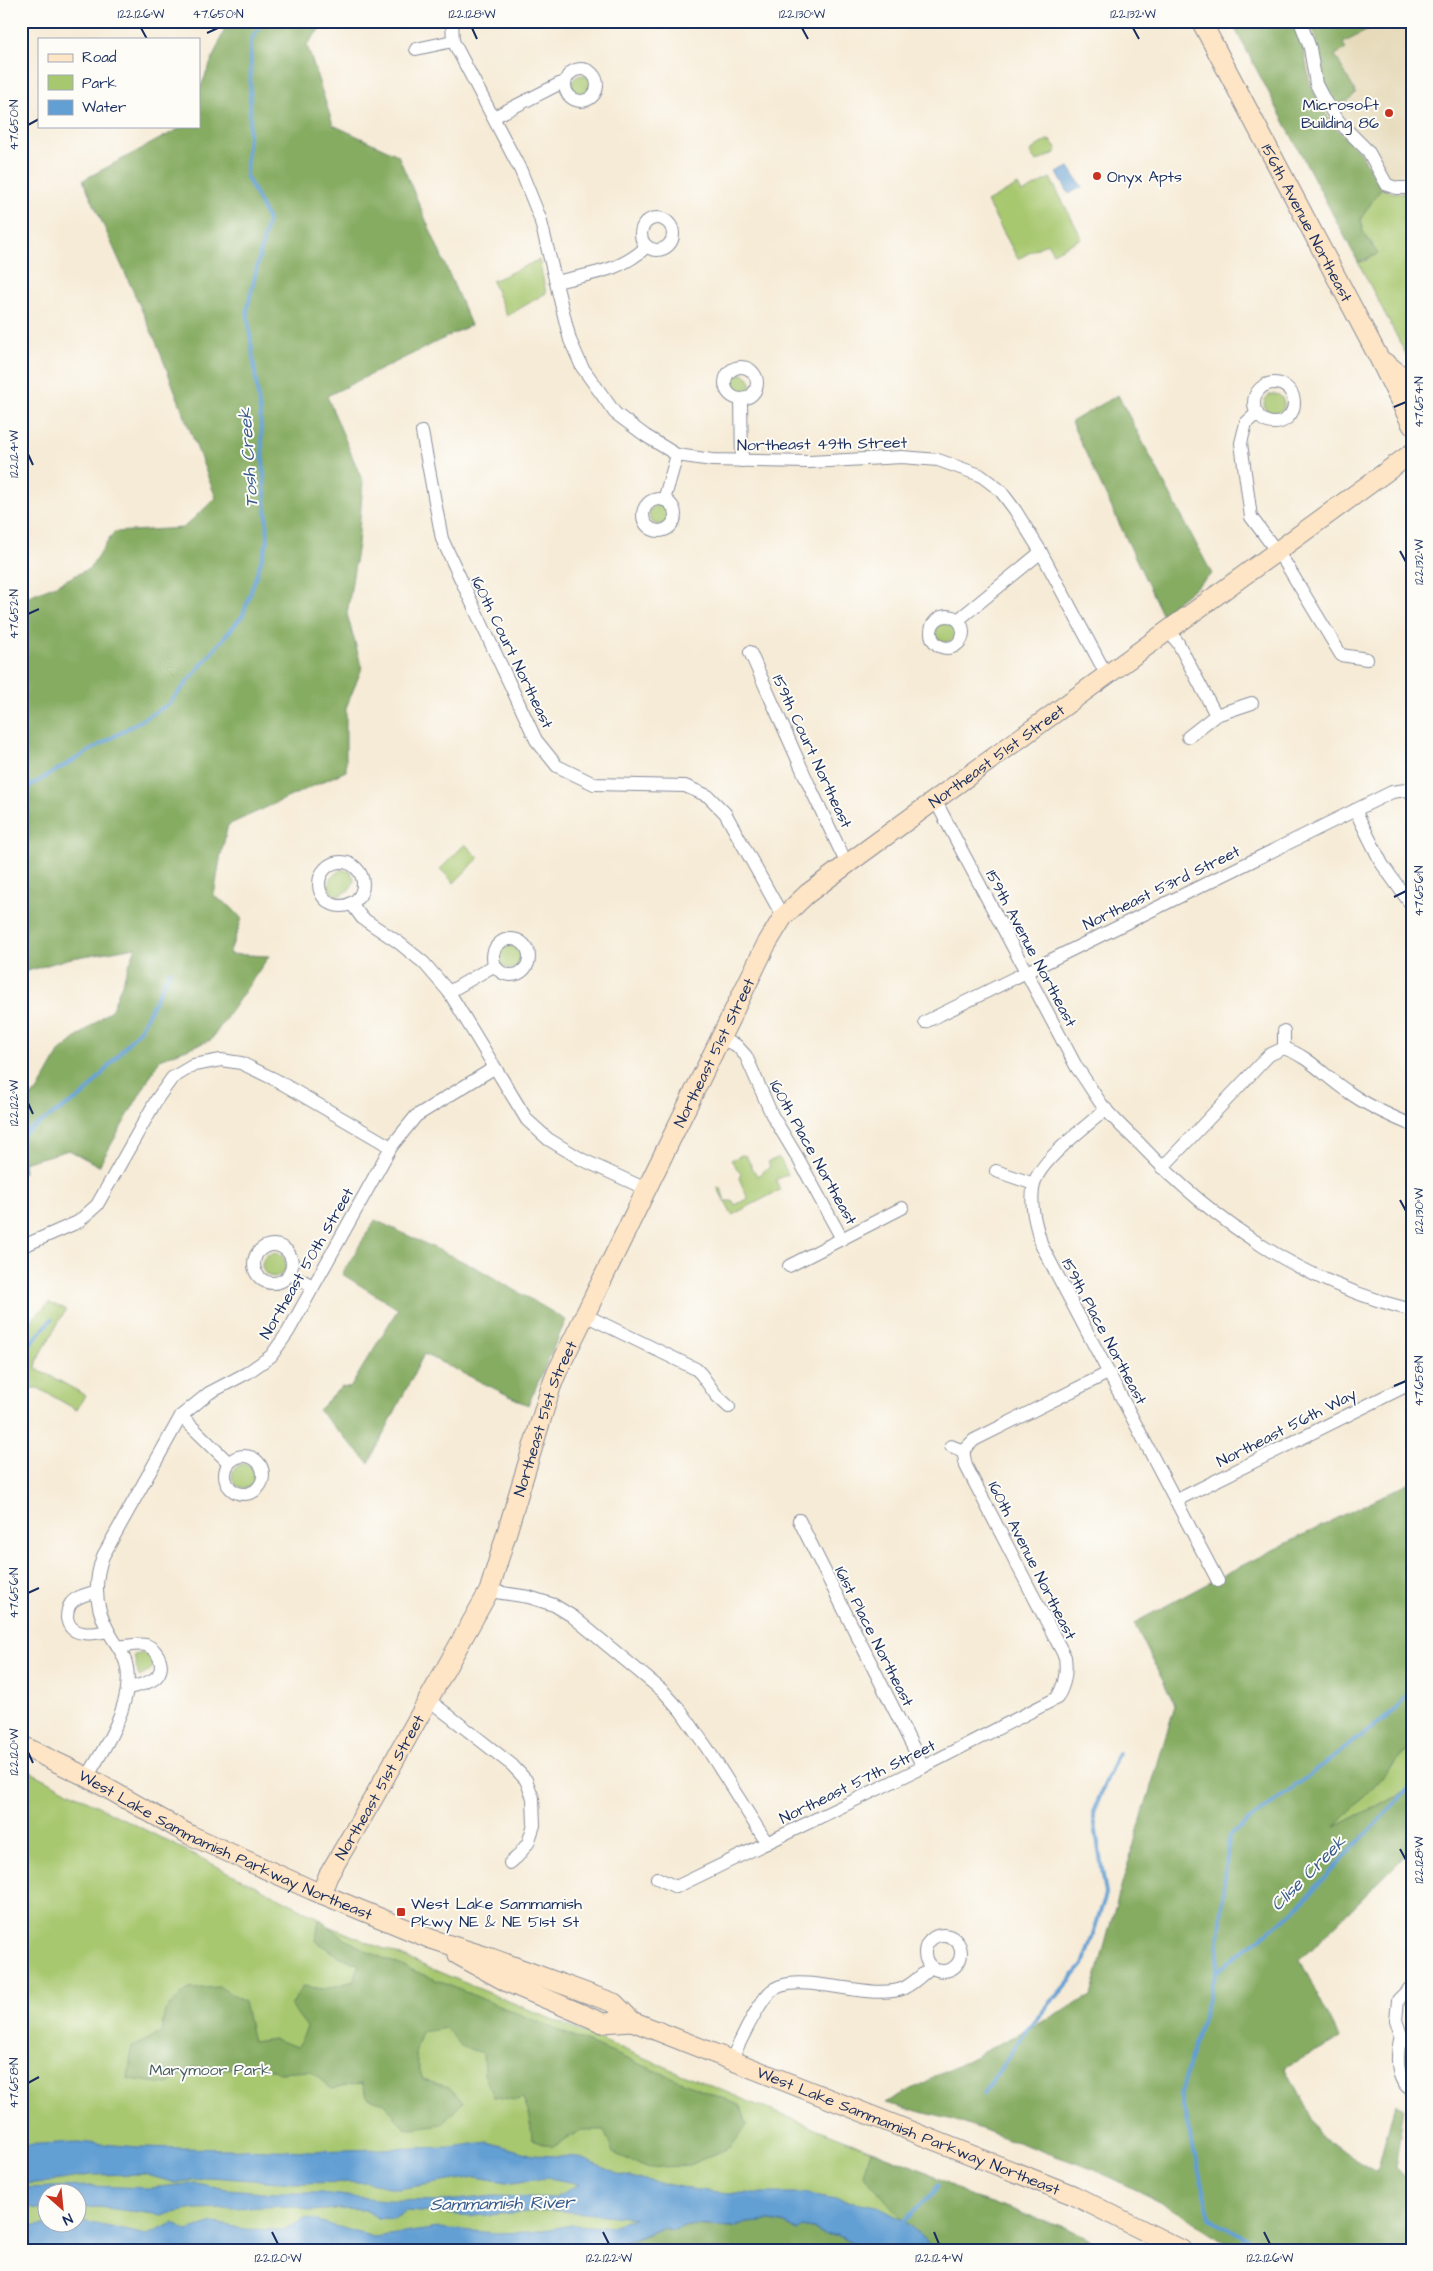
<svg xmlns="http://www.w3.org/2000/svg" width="1433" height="2271" viewBox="0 0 1433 2271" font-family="'Architects Daughter',sans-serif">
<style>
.built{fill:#e6daba}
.green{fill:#a8c870;stroke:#627c67;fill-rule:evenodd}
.forest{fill:#86ac62;stroke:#506e60}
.water{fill:#629fd3;stroke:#3e6798}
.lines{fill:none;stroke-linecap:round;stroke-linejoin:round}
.stream{stroke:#629fd3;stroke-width:4}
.street-casing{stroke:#888d9a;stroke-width:14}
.secondary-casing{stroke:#888d9a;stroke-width:21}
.street{stroke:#fff;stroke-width:12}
.secondary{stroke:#fee5c5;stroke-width:19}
.ticks{fill:none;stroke:#1b2f5e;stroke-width:2}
.poi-dot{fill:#c8321e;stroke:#fdfcf7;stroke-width:2}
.labels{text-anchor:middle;stroke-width:4;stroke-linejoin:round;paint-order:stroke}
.poi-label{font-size:16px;fill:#1b2f5e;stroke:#fdfcf7;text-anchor:start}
.street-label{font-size:16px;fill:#1b2f5e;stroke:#fdfcf7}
.park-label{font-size:16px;fill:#455d63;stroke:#fdfcf7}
.water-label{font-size:18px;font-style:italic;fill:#375c8d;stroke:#fdfcf7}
.neatline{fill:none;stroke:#1b2f5e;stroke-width:2}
.ticks-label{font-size:12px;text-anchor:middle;fill:#1b2f5e}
</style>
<rect width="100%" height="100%" fill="#fdfcf7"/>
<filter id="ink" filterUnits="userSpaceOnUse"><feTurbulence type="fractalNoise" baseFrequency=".02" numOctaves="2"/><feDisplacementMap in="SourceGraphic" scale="10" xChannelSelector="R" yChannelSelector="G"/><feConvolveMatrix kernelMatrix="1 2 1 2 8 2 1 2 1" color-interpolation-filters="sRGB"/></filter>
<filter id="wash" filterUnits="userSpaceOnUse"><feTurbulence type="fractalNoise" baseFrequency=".0096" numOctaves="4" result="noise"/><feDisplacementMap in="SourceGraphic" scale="20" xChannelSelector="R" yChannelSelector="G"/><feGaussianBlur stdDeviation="1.12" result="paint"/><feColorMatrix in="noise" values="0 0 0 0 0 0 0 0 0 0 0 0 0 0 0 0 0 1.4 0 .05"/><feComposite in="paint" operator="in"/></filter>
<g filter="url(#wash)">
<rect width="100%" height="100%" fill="#f6ebd6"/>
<!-- built -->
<path class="built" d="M1233,21H1412V361Z"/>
<!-- green -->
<g class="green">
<circle cx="582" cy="85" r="10"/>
<path d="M1047,140L1051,141L1057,149L1055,153L1036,162L1030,153L1034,148Z"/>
<path d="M1050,178L1082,238L1053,253L1047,243L1018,259L987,202L1018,185L1022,193Z"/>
<path d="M1381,188L1389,192L1412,194V239L1407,255L1412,280V356L1408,358L1358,262L1366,261L1373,245L1363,232L1361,218Z"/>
<path d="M539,260L546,293L507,316L492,281Z"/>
<circle cx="741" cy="384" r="10"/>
<circle cx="1274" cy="404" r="10"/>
<circle cx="659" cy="515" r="10"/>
<circle cx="946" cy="632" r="10"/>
<path d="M465,844L479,858L454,883L440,869Z"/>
<path d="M341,869L351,872L355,881L348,891L338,896L331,892L328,885L330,879Z"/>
<circle cx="511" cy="957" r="12"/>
<path d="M742,1155L746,1156L757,1176L770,1167L768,1162L777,1158L780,1159L788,1174L776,1180L780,1190L732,1215L717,1187L721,1188L725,1201H733L735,1205L748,1199L739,1178L741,1174L731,1160Z"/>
<circle cx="274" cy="1265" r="12"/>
<path d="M49,1303L66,1309L38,1359L36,1368L85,1395L77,1410L38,1388L21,1389V1330Z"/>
<circle cx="244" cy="1476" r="12"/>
<path d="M145,1653C161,1661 152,1672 139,1677L134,1655Z"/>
<path d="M1412,1745V1788L1334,1828Z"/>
<path d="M21,1767L319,1918V1921L322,1923L757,2105L927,2172L972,2197L1064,2227L1111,2250H21ZM48,2194H78V2224H48Z"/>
</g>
<!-- forest -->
<g class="forest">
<path d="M228,21H326L307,45L333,125L398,155L471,325L327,396L363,482L358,544L347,614L362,668L346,708V771L228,825L220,859L214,896L231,907L242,919L229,954L269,956L211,1040L160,1059L99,1166L69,1150L23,1163L24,1172L21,1173V1102L37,1092L60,1051L112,1009L136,947L67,959L21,973V599L56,585L90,568L114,532L183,528L216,498L157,344L83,180L184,126H199V91Z"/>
<path d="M1231,21H1294L1302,42L1310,84L1323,110L1335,127L1360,152L1381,188L1361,218L1363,232L1378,254L1358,262Z"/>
<path d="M1315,21H1372L1374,27L1343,43L1346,49L1335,55L1356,93L1348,101L1337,104L1324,81L1313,27Z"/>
<path d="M1118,395L1212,574L1162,614L1071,422Z"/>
<path d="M375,1220L477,1268L566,1320L528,1405L424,1354L369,1463L318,1410L341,1387L350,1388L398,1309L342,1274Z"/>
<path d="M1412,1481V1745L1335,1827L1412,1788V1849L1300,1960L1340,2039L1285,2067L1323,2140L1377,2172L1395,2104L1404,2108L1395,2169L1412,2181V2250H1238L1166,2205L1095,2170L961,2122L885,2103L1091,1996L1112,1918L1175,1705L1134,1623L1229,1572Z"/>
<path d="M319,1918L345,1939L371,1953L741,2106L747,2125L731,2147L689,2165L649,2168L613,2153L604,2130H581L553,2147L532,2139L530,2117L523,2098L516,2100L494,2097L484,2074L483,2053L462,2047L446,2028L422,2032L415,2054L423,2080L449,2087L463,2102L442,2124L405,2129L384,2103L368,2098L362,2083L332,2089L310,2071L280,2073L257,2064L224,2069L194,2067L168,2084L128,2079L132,2047L161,2033L165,2010L188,1989L220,1987L244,2002L253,2042L274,2039L298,2047L307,2027L291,2006L303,1986L324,1989L354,1981L359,1965L339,1956L316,1941Z"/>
<path d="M871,2150L927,2172L972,2197L1064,2227L1111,2250H937L903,2220L863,2174Z"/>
<path d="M771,2221L786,2224L797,2231L802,2227L816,2230L826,2235H837L866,2250H609L663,2228L673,2230L687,2225L734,2227L748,2223Z"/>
</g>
<!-- water -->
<g class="water">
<path d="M1069,167L1082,187L1069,194L1057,173Z"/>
<path d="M77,2142L139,2147L312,2151L450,2147L488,2142L533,2155L578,2157L620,2175L696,2190L732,2193H803L876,2206L903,2220L937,2250H866L837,2235H826L816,2230L802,2227L798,2231L786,2224L771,2221L748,2223L734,2227L687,2225L673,2230L663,2228L628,2241L584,2250H21V2228L50,2224H78V2220L147,2235L174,2223L186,2231L214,2223L246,2229L283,2230L307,2218L374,2237L439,2228L495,2233L532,2232L572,2225L608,2227L634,2218L551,2210L474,2216L406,2211L394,2219L378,2218L365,2210L336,2209L312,2211L297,2206L195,2209L163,2215L97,2207L78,2209V2194H48L47,2210L21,2206V2188L89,2186L150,2188L196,2183L227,2189L275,2193H321L385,2200L445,2201L495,2196L553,2198L580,2184L549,2178L512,2183L476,2177L398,2189L365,2182L295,2183L209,2177L175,2183L144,2174L90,2175L49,2182L21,2184V2145Z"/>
</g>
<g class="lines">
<!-- stream -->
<g class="stream">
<path d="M21,789L30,786L169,704L243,615L268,540L260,412L247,310L268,220L246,175L250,117L251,40L263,21"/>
<path d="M21,1135L85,1094L141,1028L170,971"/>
<path d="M21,1354L52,1319"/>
<path d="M1216,1972L1291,1914L1412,1785"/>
<path d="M983,2094L1026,2031L1083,1965L1106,1894L1093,1812L1118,1753"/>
<path d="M902,2223L933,2193L938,2185"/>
<path d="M1268,2250L1210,2218L1180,2094L1216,1972L1229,1836L1397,1709L1412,1684"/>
</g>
</g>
</g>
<g filter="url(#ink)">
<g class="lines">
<defs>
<g id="street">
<path d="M452,21L453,41L521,171L540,218L570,340L582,367L615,413L646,436L677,455L712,460L810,462L902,457L938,460L980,475L1000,490L1015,510L1041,552L1106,674"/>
<path d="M1300,21L1310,48L1316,84L1326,103L1340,123L1368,151L1387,185L1397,188H1412"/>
<path d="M416,49L453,41"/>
<circle cx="581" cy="85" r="16"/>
<path d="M494,117L559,84L565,83"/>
<circle cx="657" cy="234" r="16"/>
<path d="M557,282C591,273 620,272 646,247"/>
<circle cx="741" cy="383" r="16"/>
<circle cx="1274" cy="403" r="20"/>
<path d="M741,400L742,461"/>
<path d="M1257,413L1246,423L1241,443L1251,517L1286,564L1341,655L1367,659"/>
<path d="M422,432L442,539L536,740L557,766L594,784L685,786L708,796L725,813L783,917"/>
<circle cx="659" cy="515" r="16"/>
<path d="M664,500L677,455"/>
<circle cx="947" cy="632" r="16"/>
<path d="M958,620L1041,552"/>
<path d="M1168,630L1178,643L1216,715"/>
<path d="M750,652L809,785L843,856L850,862"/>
<path d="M1188,737L1216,715L1252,703"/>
<path d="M935,800L1077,1068C1087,1081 1095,1096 1105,1109C1116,1121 1128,1133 1140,1144C1214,1223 1306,1284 1412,1310"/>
<path d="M1355,810L1382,864L1412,906"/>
<circle cx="341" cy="884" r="22"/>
<path d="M351,903L362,918L398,942L424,963L449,992L527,1120L548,1139L581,1159L646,1189"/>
<circle cx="511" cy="957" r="18"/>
<path d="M449,992L495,965"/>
<path d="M925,1022L1392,792L1406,790L1412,793"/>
<path d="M1284,1031V1048"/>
<path d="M720,1039L736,1045L746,1056L772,1115L799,1160L842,1239"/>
<path d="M1284,1048C1310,1057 1324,1076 1347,1091C1366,1105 1390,1116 1412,1125"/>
<path d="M1106,1109C1087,1126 1040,1160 1034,1184C1029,1205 1036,1226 1042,1246L1218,1581"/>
<path d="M1162,1168L1269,1055L1284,1048"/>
<path d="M996,1171L1034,1184"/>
<circle cx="273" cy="1264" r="19"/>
<path d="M21,1247L78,1222L97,1205L157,1099L172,1078L194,1065L221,1060L241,1063L276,1080L391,1147"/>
<path d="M789,1266L902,1208"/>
<path d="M290,1274L313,1286"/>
<path d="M585,1315L696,1369L701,1374L716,1395L729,1407"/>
<path d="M181,1416L229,1463"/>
<path d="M951,1446L963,1451"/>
<path d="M963,1451L974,1440L1108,1373"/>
<circle cx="244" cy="1475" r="19"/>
<path d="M1175,1501L1412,1383"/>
<path d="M799,1520L923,1767"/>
<path d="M97,1591C88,1594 77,1596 71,1603C68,1607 67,1613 67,1618C70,1638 94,1634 108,1631"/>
<path d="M489,1591L529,1597L554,1605L572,1616L664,1692L681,1711L707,1748L767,1843"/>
<path d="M119,1647C127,1646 138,1643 146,1645C160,1650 167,1670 154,1679C147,1684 136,1686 128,1688"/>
<path d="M429,1700L512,1765L526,1780L533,1798L534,1825L528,1843L517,1857L510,1863"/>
<path d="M87,1777C105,1748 133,1703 127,1668C125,1653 114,1643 108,1630C95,1607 94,1581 103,1556L181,1416L209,1393L247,1373L271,1356L288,1332L391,1147L416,1116L494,1068"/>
<path d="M657,1878L676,1887L923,1767L1057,1698C1065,1684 1067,1673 1065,1657L966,1466L963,1451"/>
<circle cx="943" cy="1953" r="18"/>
<path d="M1401,2035L1396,2020L1398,2000L1412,1986"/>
<path d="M1412,2045L1401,2035C1397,2052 1394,2081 1412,2090"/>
<path d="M731,2060C741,2041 755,2008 769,1993C794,1967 870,2003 904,1988C914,1983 923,1974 931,1967"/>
</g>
<g id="secondary">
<path id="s1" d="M1201,21L1379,358L1412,425"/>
<path d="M1384,362L1412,384"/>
<path id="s2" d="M21,1745L87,1777L190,1835L312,1890L431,1939L491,1958L614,2003L632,2021L1073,2195L1182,2250"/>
<path id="s3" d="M321,1894L328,1876L374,1797L489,1591L551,1387L557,1372L766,945L783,917L807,894L850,862L1412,453"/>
<path d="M458,1955L507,1982L603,2023L632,2021"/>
</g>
</defs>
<!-- street casing -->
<use href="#street" class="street-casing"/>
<!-- secondary casing -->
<use href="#secondary" class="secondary-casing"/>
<!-- street -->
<use href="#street" class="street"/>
<!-- secondary -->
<use href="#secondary" class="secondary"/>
</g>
</g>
<!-- ticks -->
<path class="ticks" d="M141,28L147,39M472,28L477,39M802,28L808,39M1133,28L1139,39M207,33L218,28M28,125L39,119M1394,407L1406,402M28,454L33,465M1400,551L1406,562M28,614L39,609M1394,897L1406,891M28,1103L33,1114M1400,1200L1406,1211M1394,1386L1406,1381M28,1593L39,1588M28,1752L33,1763M1400,1849L1406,1860M28,2083L39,2077M272,2232L278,2244M603,2232L609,2244M934,2232L939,2244M1264,2232L1270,2244"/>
<!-- markers -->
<g class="poi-dot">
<circle cx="1389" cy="113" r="5"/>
<circle cx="1097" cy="176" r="5"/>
<rect x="396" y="1907" width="10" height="10" rx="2.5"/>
</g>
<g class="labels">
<!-- poi labels -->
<g class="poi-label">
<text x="1379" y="110" text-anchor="end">Microsoft<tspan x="1379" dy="18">Building 86</tspan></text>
<text x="1107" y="182">Onyx Apts</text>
<text x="411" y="1909">West Lake Sammamish<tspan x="411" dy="18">Pkwy NE &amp; NE 51st St</tspan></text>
</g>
<!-- street labels -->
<g class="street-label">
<text dy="6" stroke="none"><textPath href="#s1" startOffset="228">156th Avenue Northeast</textPath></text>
<text transform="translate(822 443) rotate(-1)" y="6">Northeast 49th Street</text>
<text transform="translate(513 652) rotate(64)" y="6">160th Court Northeast</text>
<text transform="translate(813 751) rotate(65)" y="6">159th Court Northeast</text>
<text dy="6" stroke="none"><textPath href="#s3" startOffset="1352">Northeast 51st Street</textPath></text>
<text transform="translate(1161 887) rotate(-26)" y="6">Northeast 53rd Street</text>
<text transform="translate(1032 948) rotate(62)" y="6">159th Avenue Northeast</text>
<text dy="6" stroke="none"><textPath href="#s3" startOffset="932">Northeast 51st Street</textPath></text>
<text transform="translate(814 1152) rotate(61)" y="6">160th Place Northeast</text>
<text transform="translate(306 1263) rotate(-60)" y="6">Northeast 50th Street</text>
<text transform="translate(1105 1331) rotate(62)" y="6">159th Place Northeast</text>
<text dy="6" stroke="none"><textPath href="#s3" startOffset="528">Northeast 51st Street</textPath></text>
<text transform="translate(1286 1427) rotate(-27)" y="6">Northeast 56th Way</text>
<text transform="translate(1033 1560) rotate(63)" y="6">160th Avenue Northeast</text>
<text transform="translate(875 1636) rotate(63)" y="6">161st Place Northeast</text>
<text transform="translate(857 1781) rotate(-26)" y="6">Northeast 57th Street</text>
<text dy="6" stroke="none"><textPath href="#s3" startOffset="122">Northeast 51st Street</textPath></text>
<text dy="6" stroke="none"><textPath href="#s2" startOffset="228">West Lake Sammamish Parkway Northeast</textPath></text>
<text dy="6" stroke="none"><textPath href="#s2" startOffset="971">West Lake Sammamish Parkway Northeast</textPath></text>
</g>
<!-- park labels -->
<g class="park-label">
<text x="210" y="2075">Marymoor Park</text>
</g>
<!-- water labels -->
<g class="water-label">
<text transform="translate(248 458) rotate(-94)" y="6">Tosh Creek</text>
<text transform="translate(1308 1873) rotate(-45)" y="6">Clise Creek</text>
<text transform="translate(502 2203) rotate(-1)" y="6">Sammamish River</text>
</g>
</g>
<!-- margin -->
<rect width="1433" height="2271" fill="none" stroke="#fdfcf7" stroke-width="55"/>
<!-- legend -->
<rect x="38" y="38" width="162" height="90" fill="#fdfcf7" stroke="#a3aaba"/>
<rect x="48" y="54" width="25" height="8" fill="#fee5c5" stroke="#a3aaba"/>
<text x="82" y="62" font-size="15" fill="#1b2f5e">Road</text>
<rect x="48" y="75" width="25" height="15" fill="#a8c870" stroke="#a3aaba"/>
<text x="82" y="88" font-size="15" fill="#1b2f5e">Park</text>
<rect x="48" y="100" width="25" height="15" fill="#629fd3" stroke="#a3aaba"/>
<text x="82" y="112" font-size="15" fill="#1b2f5e">Water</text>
<!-- north arrow -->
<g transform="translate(62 2208) rotate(153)"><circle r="24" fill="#fdfcf7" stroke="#a3aaba"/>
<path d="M0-4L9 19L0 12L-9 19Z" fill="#c8321e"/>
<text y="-8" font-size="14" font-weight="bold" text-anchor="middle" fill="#1b2f5e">N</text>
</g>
<rect x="28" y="28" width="1378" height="2216" class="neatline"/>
<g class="ticks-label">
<text x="141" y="18">122.126°W</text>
<text x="218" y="18">47.650°N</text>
<text x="472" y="18">122.128°W</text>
<text x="802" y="18">122.130°W</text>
<text x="1133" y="18">122.132°W</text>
<text transform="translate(14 125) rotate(-90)" y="4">47.650°N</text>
<text transform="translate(1419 402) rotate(-90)" y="4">47.654°N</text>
<text transform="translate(14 454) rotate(-90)" y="4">122.124°W</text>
<text transform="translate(1419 562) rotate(-90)" y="4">122.132°W</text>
<text transform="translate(14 614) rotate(-90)" y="4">47.652°N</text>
<text transform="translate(1419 891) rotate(-90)" y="4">47.656°N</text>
<text transform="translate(14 1103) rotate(-90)" y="4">122.122°W</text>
<text transform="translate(1419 1211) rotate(-90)" y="4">122.130°W</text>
<text transform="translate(1419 1381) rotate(-90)" y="4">47.658°N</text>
<text transform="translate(14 1593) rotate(-90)" y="4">47.656°N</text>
<text transform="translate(14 1752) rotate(-90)" y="4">122.120°W</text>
<text transform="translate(1419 1860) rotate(-90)" y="4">122.128°W</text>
<text transform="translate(14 2083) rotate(-90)" y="4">47.658°N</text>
<text x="278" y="2262">122.120°W</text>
<text x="609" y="2262">122.122°W</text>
<text x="939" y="2262">122.124°W</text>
<text x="1270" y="2262">122.126°W</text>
</g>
</svg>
